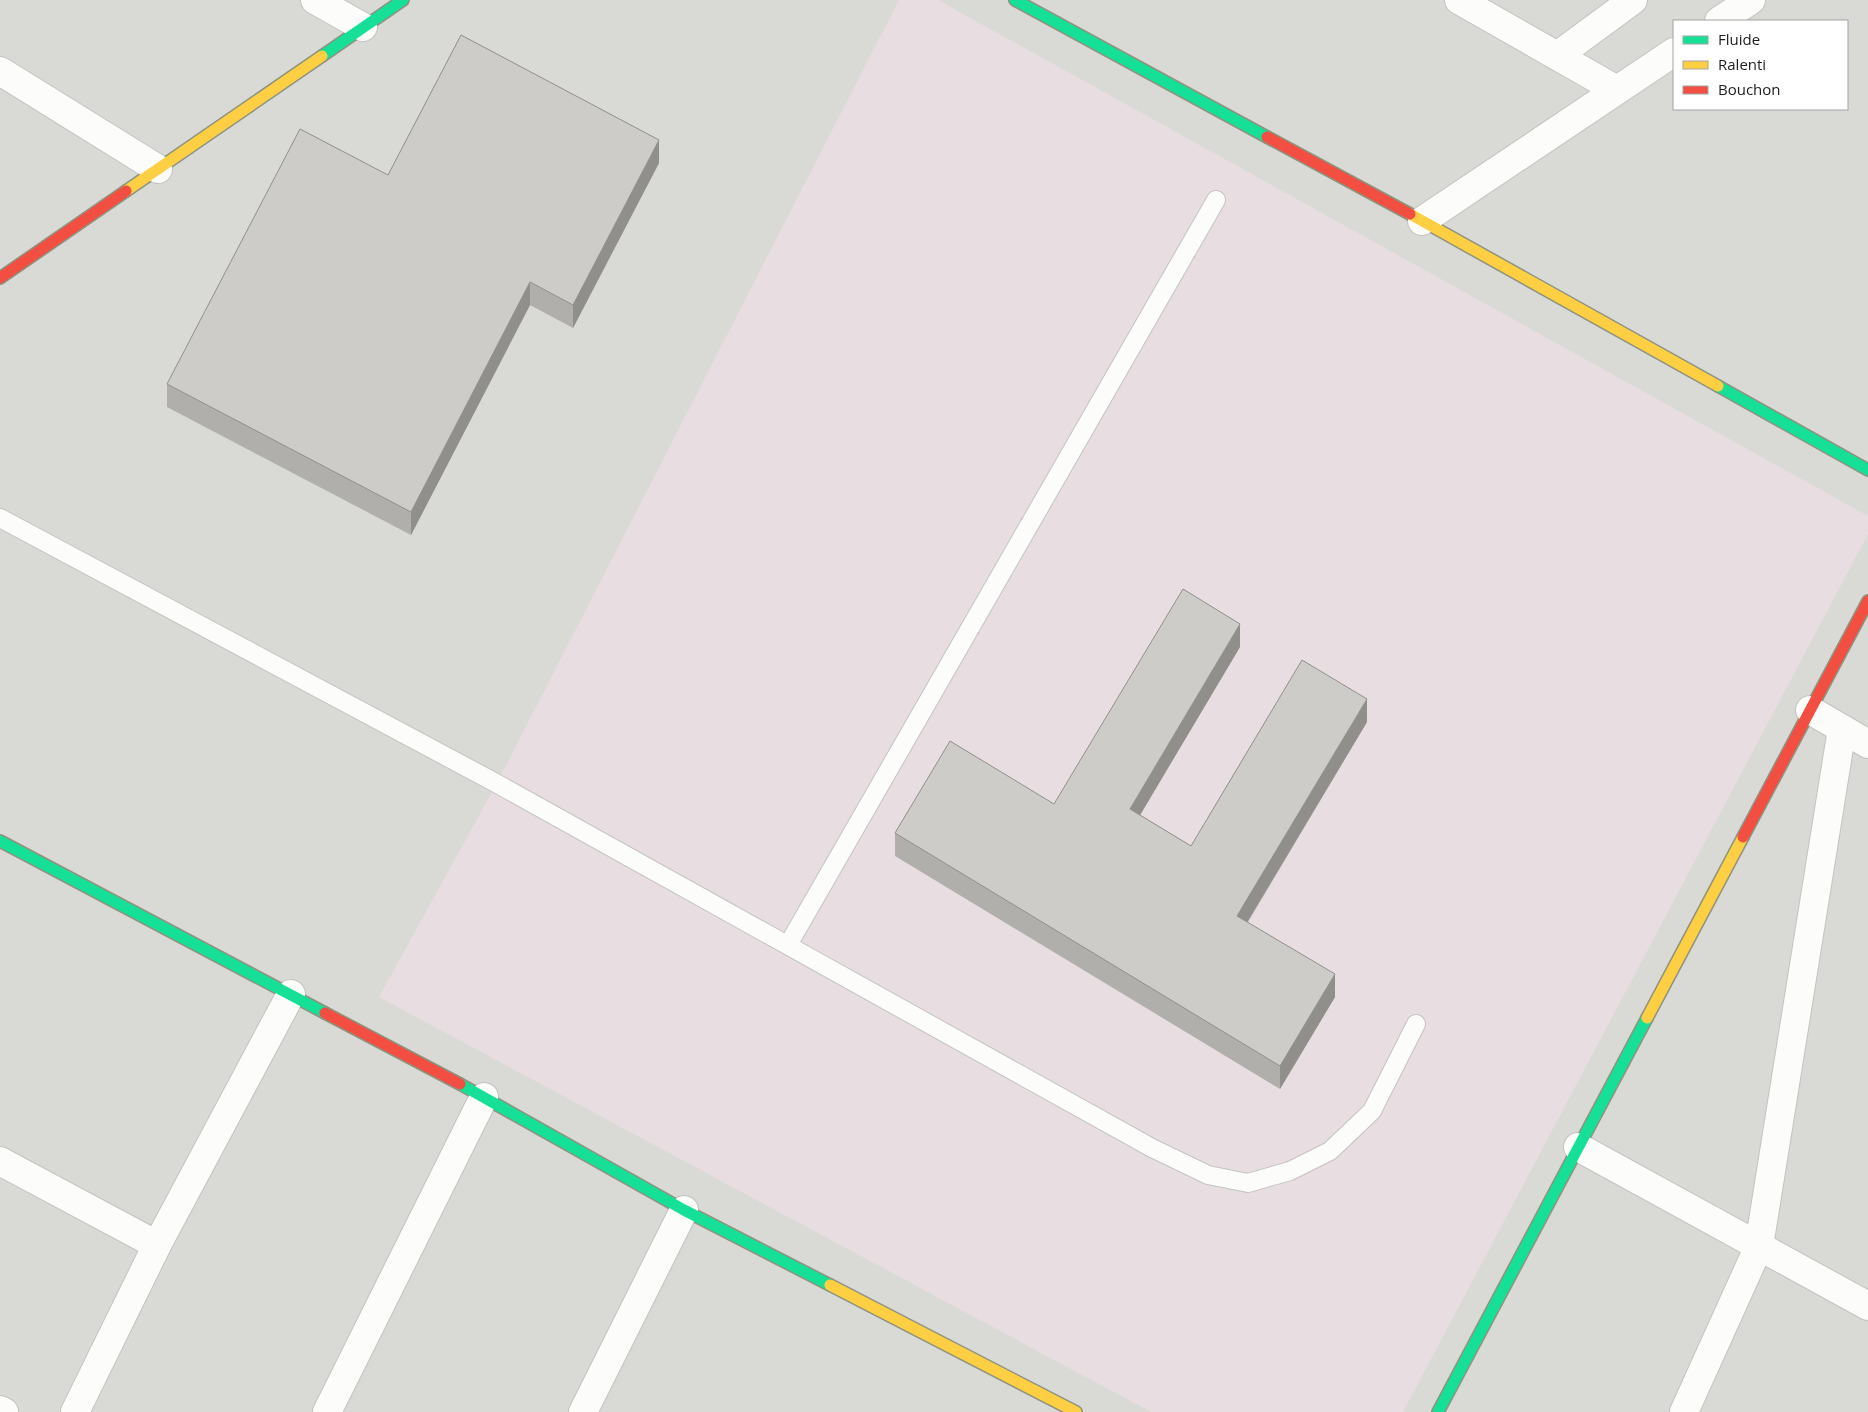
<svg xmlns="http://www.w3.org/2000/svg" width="1868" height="1412" viewBox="0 0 1868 1412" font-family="'Open Sans',sans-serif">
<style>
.residential{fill:#d9d9d6;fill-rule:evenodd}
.industrial{fill:#e8dee2}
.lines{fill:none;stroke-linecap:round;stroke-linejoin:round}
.lane-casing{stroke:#c3c3c1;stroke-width:20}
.street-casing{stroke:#c3c3c1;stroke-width:30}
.fast-casing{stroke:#8e937e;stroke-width:14}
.slow-casing{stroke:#8e937e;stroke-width:14}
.jam-casing{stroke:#8e937e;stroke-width:14}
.lane{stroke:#fcfcfb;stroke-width:18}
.street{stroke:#fcfcfb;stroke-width:28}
.fast{stroke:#16e098;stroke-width:11}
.slow{stroke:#ffcf43;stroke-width:11}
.jam{stroke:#f24e42;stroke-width:11}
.wall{fill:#b0afac}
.shaded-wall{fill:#908f8c}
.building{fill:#cdccc8;stroke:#908f8c}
</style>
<rect width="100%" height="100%" fill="#eaeae5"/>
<!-- residential -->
<path class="residential" d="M0,0H1868V1412H0ZM1674,21H1847V109H1674Z"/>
<!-- industrial -->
<path class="industrial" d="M899,0H938L1868,516V534L1403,1412H1151L379,997L497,783Z"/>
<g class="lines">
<defs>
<g id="lane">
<path d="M0,518L494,782L1152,1148L1208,1175L1248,1183L1290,1171L1330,1151L1372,1111L1416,1024"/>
<path d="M788,945L1216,200"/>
</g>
<g id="street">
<path d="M315,0L363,27"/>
<path d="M1459,0L1617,90"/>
<path d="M1719,21L1751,0"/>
<path d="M1557,56L1633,0"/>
<path d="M0,71L158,169"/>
<path d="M1422,221L1674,52"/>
<path d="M1810,710L1868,744"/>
<path d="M1578,1147L1868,1306"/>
<path d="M0,1161L157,1245"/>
<path d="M0,1410L4,1412"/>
<path d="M75,1412L157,1245L291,994"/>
<path d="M327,1412L484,1097"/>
<path d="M583,1412L684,1210"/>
<path d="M1684,1412L1759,1246L1842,729"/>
</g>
<g id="fast">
<path d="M1015,0L1267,137"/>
<path d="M322,56L403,0"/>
<path d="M1718,386L1868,470"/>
<path d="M0,841L325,1013"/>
<path d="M460,1084L684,1210L830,1285"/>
<path d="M1438,1412L1647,1018"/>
</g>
<g id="slow">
<path d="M126,191L322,56"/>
<path d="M1410,214L1718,386"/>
<path d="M1647,1018L1743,837"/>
<path d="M830,1285L1076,1412"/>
</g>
<g id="jam">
<path d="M1267,137L1410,214"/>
<path d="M0,278L126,191"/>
<path d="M1743,837L1868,601"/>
<path d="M325,1013L460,1084"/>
</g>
</defs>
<!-- lane casing -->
<use href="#lane" class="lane-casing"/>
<!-- street casing -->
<use href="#street" class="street-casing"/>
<!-- fast casing -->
<use href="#fast" class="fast-casing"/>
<!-- slow casing -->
<use href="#slow" class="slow-casing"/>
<!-- jam casing -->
<use href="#jam" class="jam-casing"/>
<!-- lane -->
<use href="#lane" class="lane"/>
<!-- street -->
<use href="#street" class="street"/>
<!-- fast -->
<use href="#fast" class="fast"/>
<!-- slow -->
<use href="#slow" class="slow"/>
<!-- jam -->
<use href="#jam" class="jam"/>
</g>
<!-- wall -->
<g class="wall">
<path d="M659,163L573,328L530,305L411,535L167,407V384Z"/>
<path d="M1240,647L1140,815L1191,846L1367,722L1248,922L1335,997L1280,1089L895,856V833L1054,804Z"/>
</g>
<!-- shaded-wall -->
<g class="shaded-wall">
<path d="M659,140V163L573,328V305Z"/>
<path d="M530,282V305L411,535V512Z"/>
<path d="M1240,624V647L1130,832V809Z"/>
<path d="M1367,699V722L1237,939V916Z"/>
<path d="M1335,974V997L1280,1089V1066Z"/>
</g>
<!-- building -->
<g class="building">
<path d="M461,35L659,140L573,305L530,282L411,512L167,384L300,129L388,175Z"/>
<path d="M1183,589L1240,624L1130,809L1191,846L1302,660L1367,699L1237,916L1335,974L1280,1066L895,833L950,741L1054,804Z"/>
</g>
<!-- legend -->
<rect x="1673" y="20" width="175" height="90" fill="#ffffff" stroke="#a4a4a4"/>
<rect x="1683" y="36" width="25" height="8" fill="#16e098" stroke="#a4a4a4"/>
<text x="1718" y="45" font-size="15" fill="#1c1c1c">Fluide</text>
<rect x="1683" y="61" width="25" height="8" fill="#ffcf43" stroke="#a4a4a4"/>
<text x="1718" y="70" font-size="15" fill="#1c1c1c">Ralenti</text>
<rect x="1683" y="86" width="25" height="8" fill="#f24e42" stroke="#a4a4a4"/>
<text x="1718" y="95" font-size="15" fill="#1c1c1c">Bouchon</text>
</svg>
